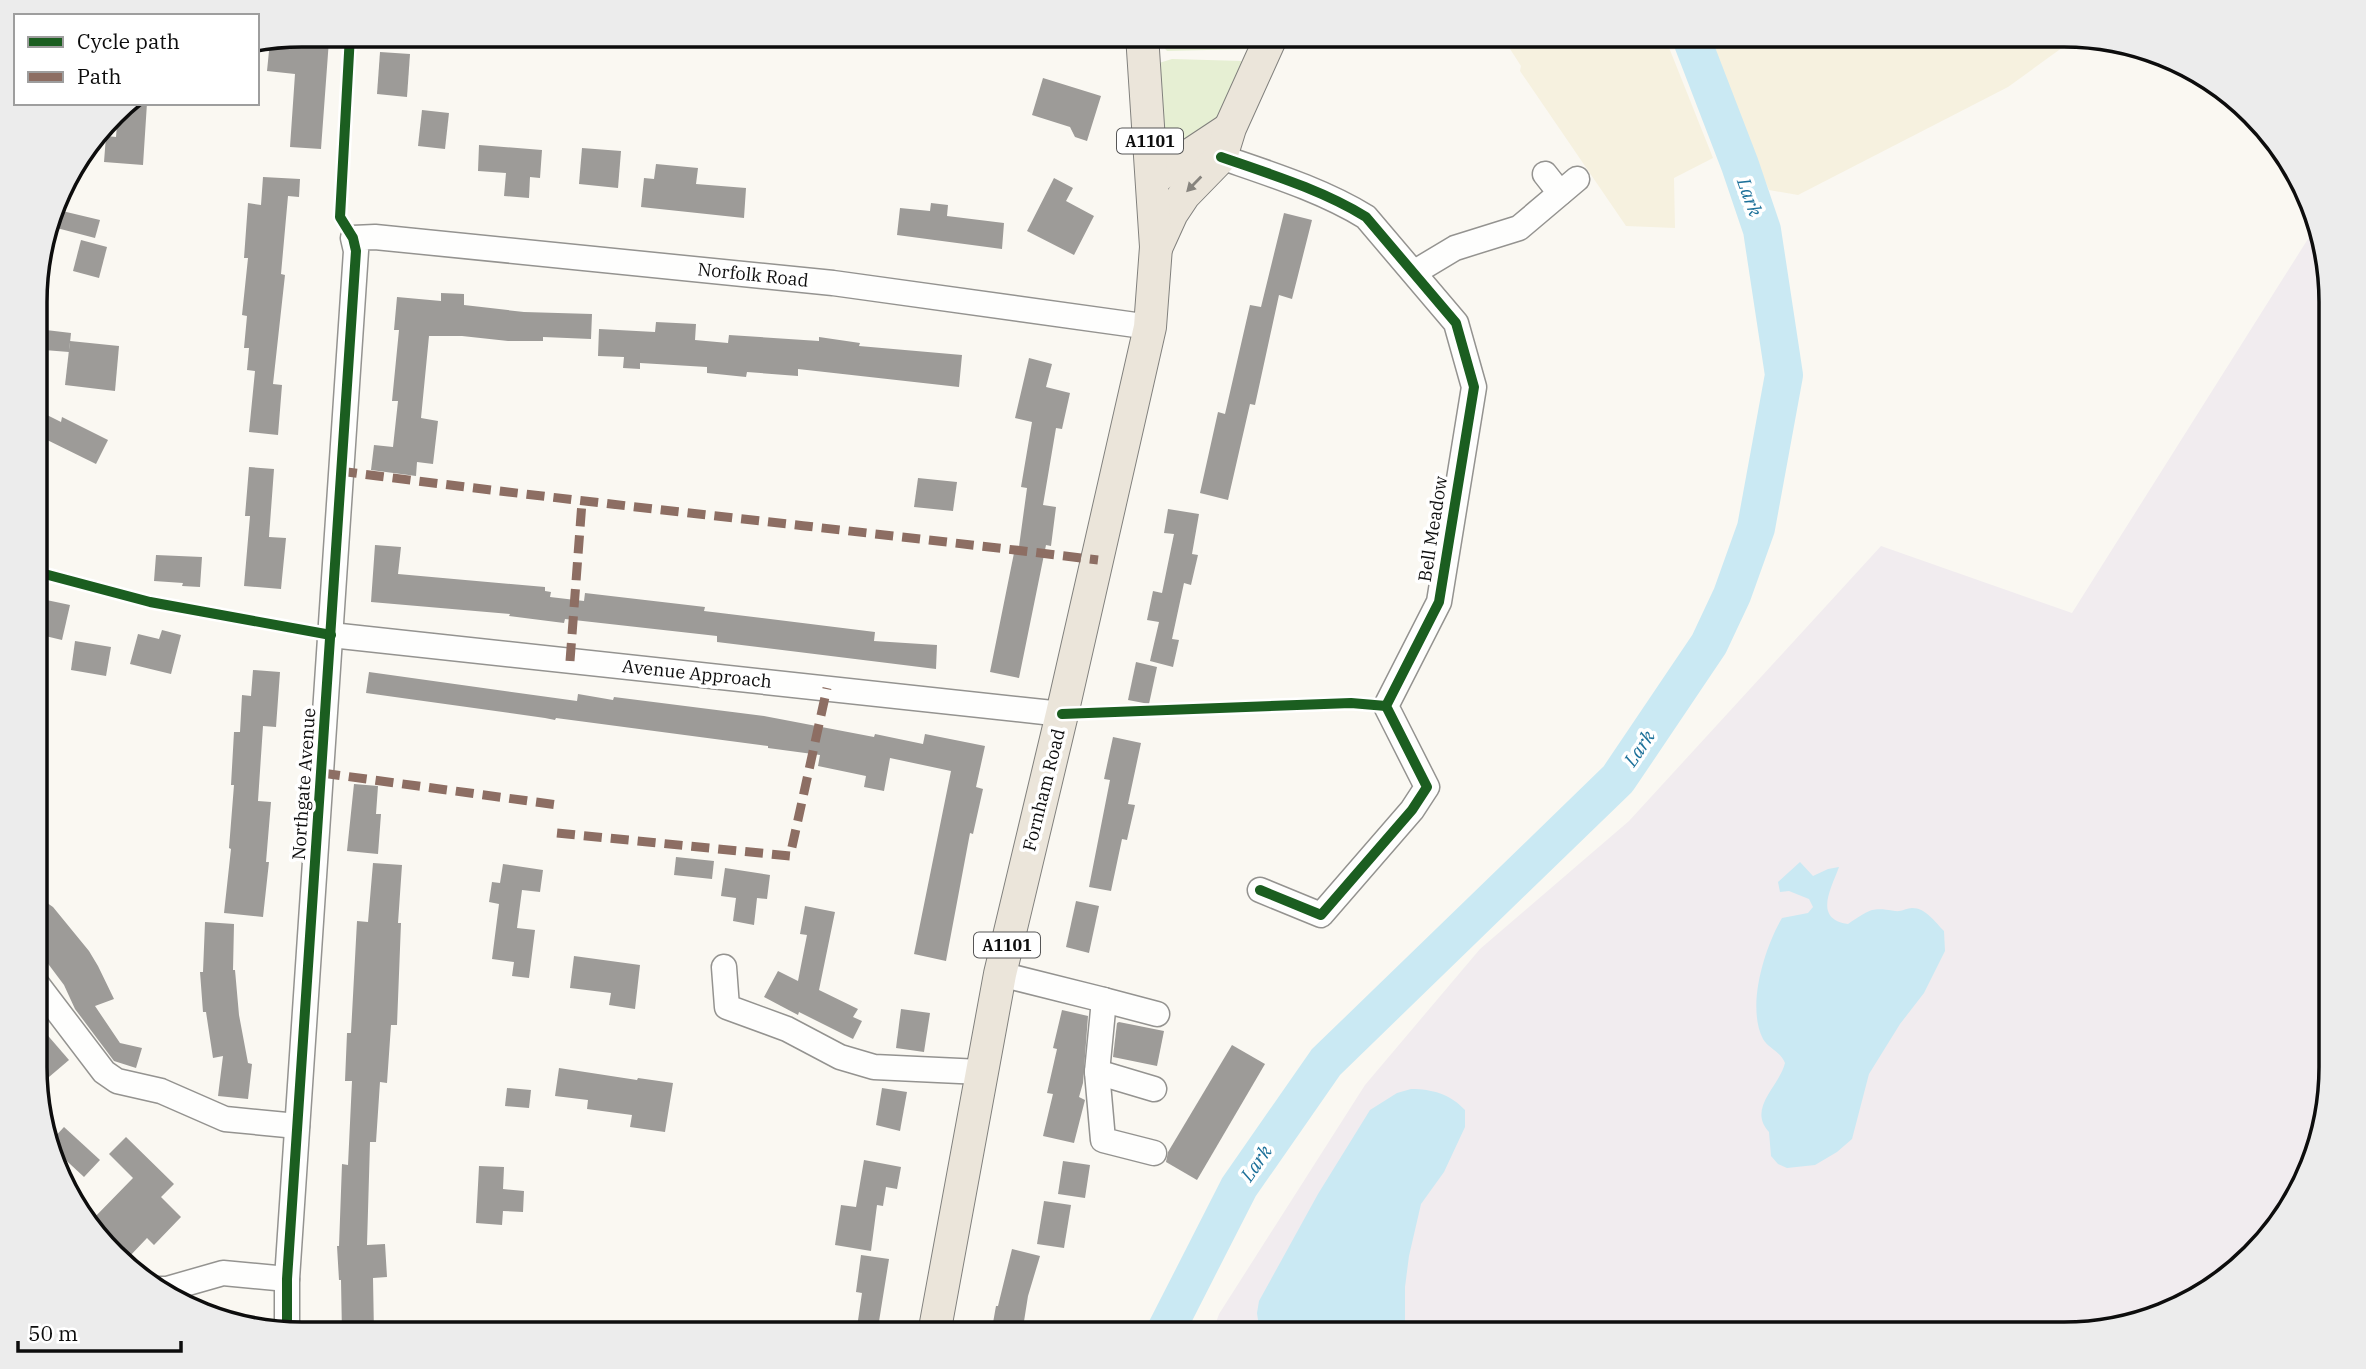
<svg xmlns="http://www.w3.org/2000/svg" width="2366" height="1369" viewBox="0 0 2366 1369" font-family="'IBM Plex Serif',serif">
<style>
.industrial{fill:#f1ecef}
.farmland{fill:#f6f1df}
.green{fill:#e6efd3}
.water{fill:#cae9f3}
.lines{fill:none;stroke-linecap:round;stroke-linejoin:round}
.river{stroke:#cae9f3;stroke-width:38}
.building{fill:#9d9b98}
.minor-casing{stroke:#949390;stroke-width:27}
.major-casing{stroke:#81807d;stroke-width:34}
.minor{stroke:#fefefd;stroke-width:24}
.major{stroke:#ebe5da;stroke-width:32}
.quiet{stroke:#8d6e63;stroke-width:9;stroke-dasharray:18 9;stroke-linecap:butt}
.cycleway-casing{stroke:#fff;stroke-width:15}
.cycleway{stroke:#1b5e20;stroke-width:10}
.oneway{fill:#87847e}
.labels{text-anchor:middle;stroke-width:7;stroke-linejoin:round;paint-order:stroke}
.shield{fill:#fff;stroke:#565656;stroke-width:2}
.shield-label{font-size:16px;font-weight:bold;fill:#0d0d0d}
.street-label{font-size:18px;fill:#0d0d0d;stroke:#fff}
.water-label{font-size:19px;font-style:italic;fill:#1c7099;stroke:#fff}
.rim{fill:none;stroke:#0d0d0d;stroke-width:3.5}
</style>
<rect width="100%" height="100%" fill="#faf8f2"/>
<!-- industrial -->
<path class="industrial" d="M2318,223L2330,284V1084L2295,1201L2252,1256L2198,1298L2081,1333L1212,1334L1219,1314L1365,1085L1480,949L1629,821L1881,546L2072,613Z"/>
<!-- farmland -->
<g class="farmland">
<path d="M1501,35H1664L1713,158L1674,178L1675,228L1626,226L1520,71L1521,66Z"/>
<path d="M1703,35H2064L2077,37L2008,87L1798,195L1769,190Z"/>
</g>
<!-- green -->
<g class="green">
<path d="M1158,35H1255L1248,49L1167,51L1159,42Z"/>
<path d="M1172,59L1243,61L1245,71L1211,143L1166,168L1159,63Z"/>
</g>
<!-- water -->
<g class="water">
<path d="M1800,862L1813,876L1828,869L1839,867C1831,889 1813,919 1848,924C1870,910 1870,907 1895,911C1901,912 1907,908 1912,908C1926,908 1935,922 1944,931L1945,951L1924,993L1900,1024L1869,1074L1852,1139L1837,1152L1815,1165L1787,1168L1778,1164L1771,1156L1769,1132C1747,1108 1779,1087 1785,1063C1780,1051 1768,1048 1763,1039C1746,1006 1765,947 1782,918L1808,913L1813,907L1809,899L1789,891L1780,892L1778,882Z"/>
<path d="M1411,1089C1432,1089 1450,1094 1465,1110V1127L1444,1172L1421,1204L1409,1256L1405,1287V1325L1400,1334H1260L1257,1313L1259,1301L1318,1194L1370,1110L1397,1093Z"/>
</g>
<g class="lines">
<!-- river -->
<path class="river" d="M1164,1334L1239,1187L1326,1062L1618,779L1709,644L1732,595L1756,528L1784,375L1762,230L1740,165L1690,35"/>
</g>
<!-- building -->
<g class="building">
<path d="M293,37L329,40L321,149L290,147L295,74L267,71L270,41Z"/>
<path d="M380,52L410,54L407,97L377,94Z"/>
<path d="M1043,78L1101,96L1087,141L1075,137L1070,127L1032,115Z"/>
<path d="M124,103H147L143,165L104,162L106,136L116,137L118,112Z"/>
<path d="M422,110L449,113L445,149L418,146Z"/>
<path d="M479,145L542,150L540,178L530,177L529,198L504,196L506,173L478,171Z"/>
<path d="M582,148L621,151L618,188L579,184Z"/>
<path d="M656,164L698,168L696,184L746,188L744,218L641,207L644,178L654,179Z"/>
<path d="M263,177L300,179L299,197L288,196L281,274L285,275L273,384L282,385L278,435L249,432L255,371L247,370L249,348H244L247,316L242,315L248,258H244L248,203L261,205Z"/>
<path d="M1054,178L1073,188L1066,201L1094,216L1074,255L1027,231Z"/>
<path d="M931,203L948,205L947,216L1004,223L1002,249L897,235L900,208L930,211Z"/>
<path d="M58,210L100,220L95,238L53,227Z"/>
<path d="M1284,213L1312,220L1292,299L1279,295L1255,405L1250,404L1228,500L1200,493L1218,412L1225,414L1250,305L1261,307Z"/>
<path d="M81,240L107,247L99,278L73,271Z"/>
<path d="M441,293L464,294V305L524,312L592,314L591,339L543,337V341H508L462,336H429L421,418L438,421L433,464L417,462L416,476L371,470L374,445L393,447L398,401H392L399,330H394L397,297L441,301Z"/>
<path d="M656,322L696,324L695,340L728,343L729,335L819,341V337L860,343L859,346L962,355L959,387L798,369V376L747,372L746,377L707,373V367L640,363V369L623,368L624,357L598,356L599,329L655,332Z"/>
<path d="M46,330L71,333L69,352L44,350Z"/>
<path d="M70,341L119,346L115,391L65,385Z"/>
<path d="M1029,358L1052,364L1046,387L1070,393L1062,429L1056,428L1043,505L1056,507L1051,546L1046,545L1019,678L990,672L1014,553L1018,554L1027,488L1021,487L1032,422L1015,418Z"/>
<path d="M37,410L61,422L62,417L108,440L96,464L37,435Z"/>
<path d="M249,467L274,469L269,537L286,538L281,589L244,586L250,516H245Z"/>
<path d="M918,478L957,482L953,511L914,507Z"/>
<path d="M1168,509L1199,514L1192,554L1198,555L1191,585L1184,583L1172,639L1179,640L1173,667L1150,661L1159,622L1147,620L1153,591L1162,593L1174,534L1164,533Z"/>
<path d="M375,545L401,547L398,574L545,587V591L551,592L550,597L584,601L585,593L705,607L704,611L875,632L874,641L937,645L936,669L717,642V636L565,619L564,623L509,616L510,614L371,602Z"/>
<path d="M156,555L202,557L200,587L182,586L183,583L154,581Z"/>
<path d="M37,598L70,605L62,640L37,634Z"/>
<path d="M162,630L181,635L171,674L130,664L138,634L159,639Z"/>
<path d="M75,641L111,647L106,676L71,670Z"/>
<path d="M1136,662L1157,667L1149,704L1128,700Z"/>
<path d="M253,670L280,672L276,727L263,726L258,801L271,802L266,862H269L263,917L224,913L231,849L229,848L234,785H231L234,732H240L242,695L251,696Z"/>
<path d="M369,672L577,701L578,694L613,700L614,697L764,716L874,737L875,734L923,744L925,734L985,746L976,787L983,789L973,834L970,833L946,961L914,954L951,771L890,758L884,791L864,787L866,776L818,766L820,755L768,748V746L556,718L555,720L545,718L366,693Z"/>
<path d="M1113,737L1141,743L1128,804L1135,805L1127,840L1122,839L1111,891L1089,887L1110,780L1104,779Z"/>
<path d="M354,784L378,786L376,814H381L378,854L347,851Z"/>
<path d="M676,857L714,861L712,879L674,875Z"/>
<path d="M373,863L402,865L398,923H401L397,1025H391L387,1083L380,1082L376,1142H370L367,1245L385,1244L387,1277L373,1278L374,1334H342L341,1280H339L337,1246H339L342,1164L348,1165L352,1081H345L347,1033H351L357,921L368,922Z"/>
<path d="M503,864L543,870L540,892L522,890L517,928L535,930L529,978L512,976L514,962L492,959L499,904L489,902L492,882L500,883Z"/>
<path d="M725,868L770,875L767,899L757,898L754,925L733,921L736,898L721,896Z"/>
<path d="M37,896L53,907L89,951L98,966L114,999L95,1006L120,1043L142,1048L136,1068L114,1061L75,1009L64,985L37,949Z"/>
<path d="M1076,901L1099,906L1089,953L1066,947Z"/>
<path d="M805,906L835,912L819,990L858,1009L853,1017L862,1021L853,1039L799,1012L798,1015L764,997L778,971L798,981L807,935L800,934Z"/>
<path d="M205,922L234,924L233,970H235L239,1015L248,1063L252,1064L248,1099L218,1096L223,1056L213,1058L206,1012H203L200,972H203Z"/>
<path d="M574,956L640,965L635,1009L609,1005L611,993L570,988Z"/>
<path d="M901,1009L930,1013L924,1052L896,1048Z"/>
<path d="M1062,1010L1088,1016L1083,1083L1079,1097L1085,1100L1074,1143L1043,1136L1053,1094L1047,1093L1057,1049L1053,1048Z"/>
<path d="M1119,1022L1164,1031L1157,1066L1113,1057L1117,1023Z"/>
<path d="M37,1023L69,1060L49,1077L37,1063Z"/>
<path d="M1232,1045L1265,1064L1197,1180L1166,1162L1168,1152Z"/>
<path d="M559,1068L637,1080L638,1078L673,1083L665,1132L630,1127L632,1115L587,1109L588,1100L555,1096Z"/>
<path d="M507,1088L531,1090L529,1108L505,1106Z"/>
<path d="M882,1088L907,1092L900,1131L876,1125Z"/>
<path d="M64,1127L100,1160L84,1177L56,1151L52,1140Z"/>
<path d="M126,1137L174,1184L161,1197L181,1217L154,1245L147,1238L128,1258L91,1221L133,1178L109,1154Z"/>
<path d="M864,1160L901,1167L897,1189L886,1187L883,1206L877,1205L871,1251L835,1245L841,1205L856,1207Z"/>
<path d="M1063,1161L1090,1165L1085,1198L1058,1194Z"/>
<path d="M479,1166L504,1167L503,1189L524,1191L523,1212L503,1211L502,1225L476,1223Z"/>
<path d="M1044,1201L1071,1205L1064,1248L1037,1244Z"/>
<path d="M1012,1249L1040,1256L1028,1296L1022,1334H991L996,1306H998Z"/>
<path d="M861,1255L889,1259L877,1334H856L862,1293L856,1292Z"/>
</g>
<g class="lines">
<defs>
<g id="minor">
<path d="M1221,157C1270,174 1322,190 1366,217L1456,323L1474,387L1439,602L1386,706L1427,787L1412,810L1321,915L1260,890"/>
<path d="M1545,174L1560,193"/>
<path d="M1415,272L1455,248L1519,228L1577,179"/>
<path d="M331,635L1062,714"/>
<path d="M724,967L727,1007L787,1029L840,1057L874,1067L981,1072"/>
<path d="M1000,974L1104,1000L1097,1072L1103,1140L1154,1153"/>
<path d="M37,984L104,1072L117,1081L161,1091L225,1119L297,1126"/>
<path d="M1104,1000L1157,1014"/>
<path d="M1097,1072L1154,1089"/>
<path d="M158,1289H167L223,1273L287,1279"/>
<path d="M287,1332V1279L356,251L353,238L375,237L833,283L1150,327"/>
</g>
<g id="major">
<path d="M1152,180L1229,129"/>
<path d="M1157,246L1172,213L1184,195L1221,157L1230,128L1272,35"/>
<path d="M934,1334L1000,974L1062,714L1150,327L1156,247L1142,35"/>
</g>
</defs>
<!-- minor casing -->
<use href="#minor" class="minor-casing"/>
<!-- major casing -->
<use href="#major" class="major-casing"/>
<!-- minor -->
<use href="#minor" class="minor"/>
<!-- major -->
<use href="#major" class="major"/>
<!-- quiet -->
<g class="quiet">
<path d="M339,471C592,504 845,529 1098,560"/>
<path d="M570,661L582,502"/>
<path d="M322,773L558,805"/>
<path d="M557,833L790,856L827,688"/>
</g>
<defs>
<g id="cycleway">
<path d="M1221,157C1270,174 1322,190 1366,217L1456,323L1474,387L1439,602L1386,706L1427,787L1412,810L1321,915L1260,890"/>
<path d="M37,572L150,602L331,635"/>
<path d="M1062,714L1351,703L1386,706"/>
<path d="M287,1332V1279L356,251L353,238L340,217L350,35"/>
</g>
</defs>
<!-- cycleway casing -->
<use href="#cycleway" class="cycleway-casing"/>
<!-- cycleway -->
<use href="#cycleway" class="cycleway"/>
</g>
<!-- one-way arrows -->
<defs><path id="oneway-solid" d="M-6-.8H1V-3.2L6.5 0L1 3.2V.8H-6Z" transform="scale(1.75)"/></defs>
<use class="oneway" href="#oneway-solid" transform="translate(1194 184) rotate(134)"/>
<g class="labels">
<!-- shield labels -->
<g class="shield">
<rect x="1117" y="128.5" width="66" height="25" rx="5"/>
<rect x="974" y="932.5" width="66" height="25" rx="5"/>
</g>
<g class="shield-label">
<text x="1150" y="147">A1101</text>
<text x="1007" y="951">A1101</text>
</g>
<!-- street labels -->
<g class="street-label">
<text transform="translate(753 275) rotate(6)" y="6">Norfolk Road</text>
<text transform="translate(1433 529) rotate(-81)" y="6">Bell Meadow</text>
<text transform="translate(697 674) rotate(6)" y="6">Avenue Approach</text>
<text transform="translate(304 784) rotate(-86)" y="6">Northgate Avenue</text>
<text transform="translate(1044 790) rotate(-76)" y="6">Fornham Road</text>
</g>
<!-- water labels -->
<g class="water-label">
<text transform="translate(1750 197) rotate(70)" y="7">Lark</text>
<text transform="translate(1639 748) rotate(-56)" y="7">Lark</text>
<text transform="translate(1256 1163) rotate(-55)" y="7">Lark</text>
</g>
</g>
<!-- crop -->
<path d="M0 0H2366V1369H0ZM302 47H2064A255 255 0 0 1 2319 302V1067A255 255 0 0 1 2064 1322H302A255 255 0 0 1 47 1067V302A255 255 0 0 1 302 47Z" fill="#ececec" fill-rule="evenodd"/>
<path class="rim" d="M302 47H2064A255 255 0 0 1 2319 302V1067A255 255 0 0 1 2064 1322H302A255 255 0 0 1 47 1067V302A255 255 0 0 1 302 47Z"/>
<!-- legend -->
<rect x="14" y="14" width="245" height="91" fill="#ffffff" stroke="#9e9e9e" stroke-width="2"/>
<rect x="28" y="37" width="35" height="10" fill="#1b5e20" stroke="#9e9e9e" stroke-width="2"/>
<text x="77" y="49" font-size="21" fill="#0d0d0d">Cycle path</text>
<rect x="28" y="72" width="35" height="10" fill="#8d6e63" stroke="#9e9e9e" stroke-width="2"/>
<text x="77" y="84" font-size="21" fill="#0d0d0d">Path</text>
<!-- scale -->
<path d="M18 1341v10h163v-10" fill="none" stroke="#0d0d0d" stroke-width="3.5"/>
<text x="28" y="1341" font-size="21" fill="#0d0d0d" stroke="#ffffff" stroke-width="5" paint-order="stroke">50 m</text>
</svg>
